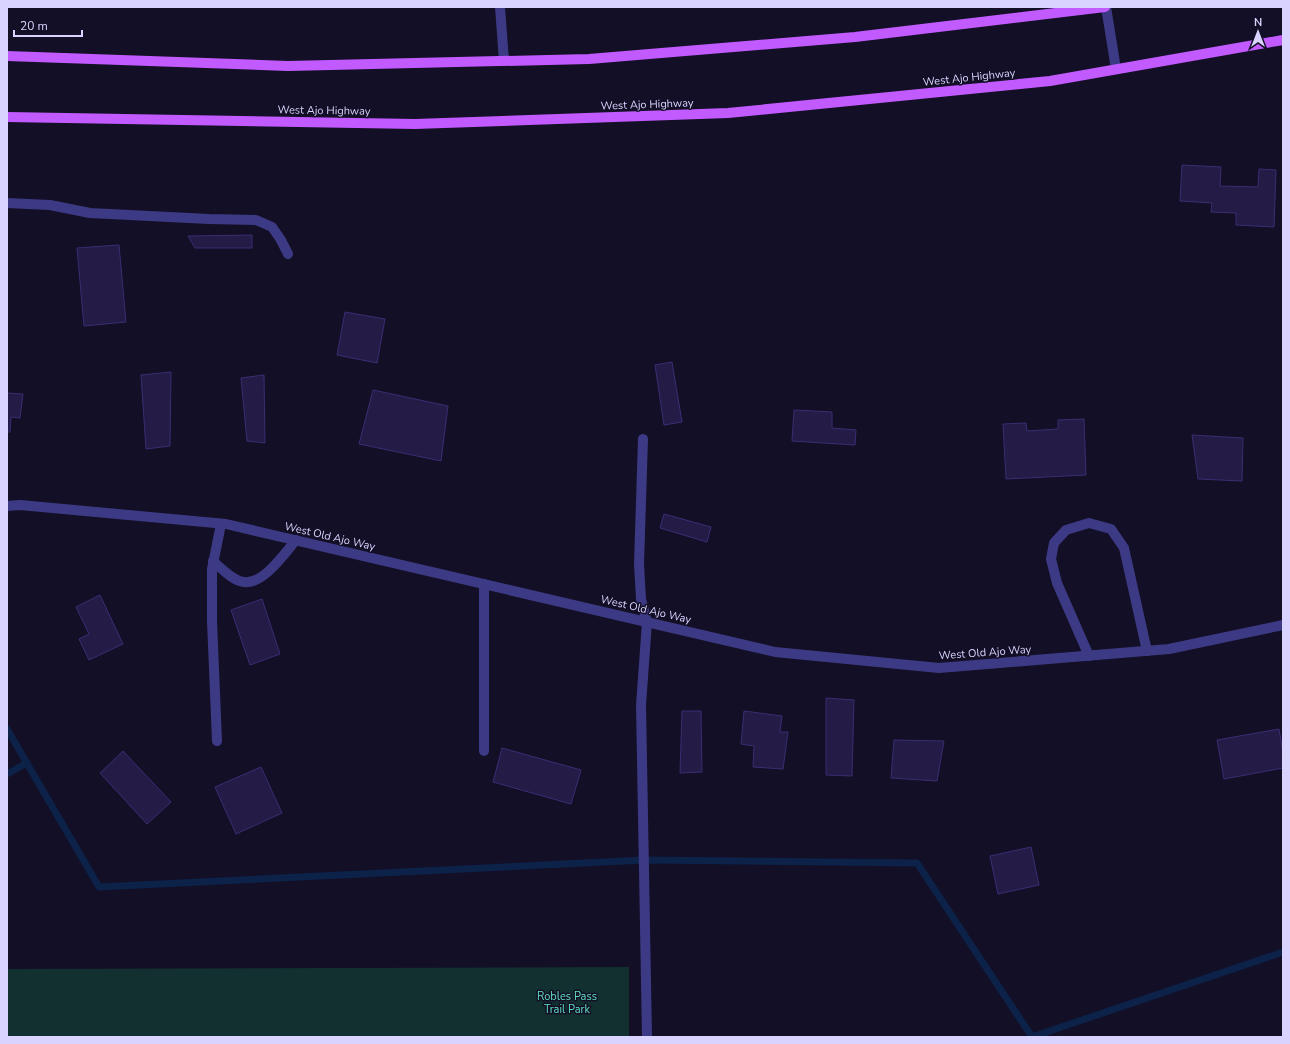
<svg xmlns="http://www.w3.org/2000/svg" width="1290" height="1044" viewBox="0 0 1290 1044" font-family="'Nunito Sans',sans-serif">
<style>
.green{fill:#12302f}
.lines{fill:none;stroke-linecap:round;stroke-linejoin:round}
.stream{stroke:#0c2248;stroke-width:7}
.building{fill:#241b47;stroke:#3b2d73}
.service{stroke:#3d3a85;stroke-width:10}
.minor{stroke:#3d3a85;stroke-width:10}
.primary{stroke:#c25bff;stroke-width:10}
.labels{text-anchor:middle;stroke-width:3;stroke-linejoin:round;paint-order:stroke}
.street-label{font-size:11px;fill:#d9d4ff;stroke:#130f26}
.park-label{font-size:11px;fill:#5fe0c0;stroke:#130f26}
</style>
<rect width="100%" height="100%" fill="#130f26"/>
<!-- green -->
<path class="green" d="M629,967V1037H7V969Z"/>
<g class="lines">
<!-- stream -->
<g class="stream">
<path d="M7,729L99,887L644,860L917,863L1032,1037L1283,952"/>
<path d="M7,774L27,763"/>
</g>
</g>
<!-- building -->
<g class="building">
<path d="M1182,165L1221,167L1220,186L1258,187L1259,169L1276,170L1274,227L1236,225V213L1211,212L1212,203L1180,201Z"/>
<path d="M252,235V248H195L188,236Z"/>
<path d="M119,245L126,322L84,326L77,248Z"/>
<path d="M345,312L385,319L377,363L337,355Z"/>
<path d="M672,362L682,422L664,425L655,365Z"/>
<path d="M171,372L170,446L146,449L141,375Z"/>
<path d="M264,375L265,443L247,441L241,378Z"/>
<path d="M373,390L448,406L441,461L359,444Z"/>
<path d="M7,393L23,394L20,418L11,417L10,432H7Z"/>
<path d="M794,410L832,412V428L856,430L855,445L792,441Z"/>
<path d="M1084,419L1086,475L1006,479L1003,424L1026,423L1027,431L1058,429V420Z"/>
<path d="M1192,435L1243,438L1242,481L1198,479Z"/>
<path d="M664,514L711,527L707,542L660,528Z"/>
<path d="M100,595L123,644L89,660L79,639L89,634L76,607Z"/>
<path d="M262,599L280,654L250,665L231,610Z"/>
<path d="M826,698L854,700L852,776L826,775Z"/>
<path d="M682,711H701L702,772L680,773Z"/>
<path d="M744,711L782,716L780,732H788L783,769L753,767L754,746L741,744Z"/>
<path d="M1279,729L1283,753V768L1224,779L1217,740Z"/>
<path d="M894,740L944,741L937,781L891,778Z"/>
<path d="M502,748L581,770L571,804L493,782Z"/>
<path d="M123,751L171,802L147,824L100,773Z"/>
<path d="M261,767L282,813L236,834L215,787Z"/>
<path d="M1031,847L1039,885L998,894L990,856Z"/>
</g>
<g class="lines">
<!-- service -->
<g class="service">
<path d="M500,7L504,61"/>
<path d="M1106,7L1116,69"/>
<path d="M7,203L50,205L90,213L209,219L256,220L272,227L281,240L288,254"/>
<path d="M643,439L639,564L641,599L647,622L641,705L647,1037"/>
<path d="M213,561C221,568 233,581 244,582C263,585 285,553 296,540"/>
<path d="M484,584V751"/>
<path d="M1089,656L1057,583L1051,559L1054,543L1066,530L1089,523L1111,529L1124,548L1147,651"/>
<path d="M217,741L212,621V569L221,524"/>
</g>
<!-- minor -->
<path class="minor" d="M7,506L20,505L226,524L775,652L939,668L1169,649L1283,625"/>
<!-- primary -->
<g class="primary">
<path d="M7,56L288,66L589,59L855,37L1105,7"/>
<path d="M7,117L415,124L728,113L1050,81L1283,40"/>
</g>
</g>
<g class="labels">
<!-- street labels -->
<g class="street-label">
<text transform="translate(969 77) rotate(-6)" y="4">West Ajo Highway</text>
<text transform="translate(647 104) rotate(-2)" y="4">West Ajo Highway</text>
<text transform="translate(324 110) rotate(1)" y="4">West Ajo Highway</text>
<text transform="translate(330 536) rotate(13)" y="4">West Old Ajo Way</text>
<text transform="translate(646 609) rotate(13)" y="4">West Old Ajo Way</text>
<text transform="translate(985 652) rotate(-4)" y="4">West Old Ajo Way</text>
</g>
<!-- park labels -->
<g class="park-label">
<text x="567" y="1000">Robles Pass<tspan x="567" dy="13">Trail Park</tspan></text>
</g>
</g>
<!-- border -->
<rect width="1290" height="1044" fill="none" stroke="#d9d4ff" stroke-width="16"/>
<!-- north arrow -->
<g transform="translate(1258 32)" stroke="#130f26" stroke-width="3" paint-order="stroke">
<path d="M0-3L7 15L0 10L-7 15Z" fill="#d9d4ff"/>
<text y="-6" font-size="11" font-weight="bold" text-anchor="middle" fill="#d9d4ff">N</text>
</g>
<!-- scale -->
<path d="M14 30v6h68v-6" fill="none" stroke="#d9d4ff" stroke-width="2"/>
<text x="20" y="30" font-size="12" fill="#d9d4ff" stroke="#130f26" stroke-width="3" paint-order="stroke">20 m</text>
</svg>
